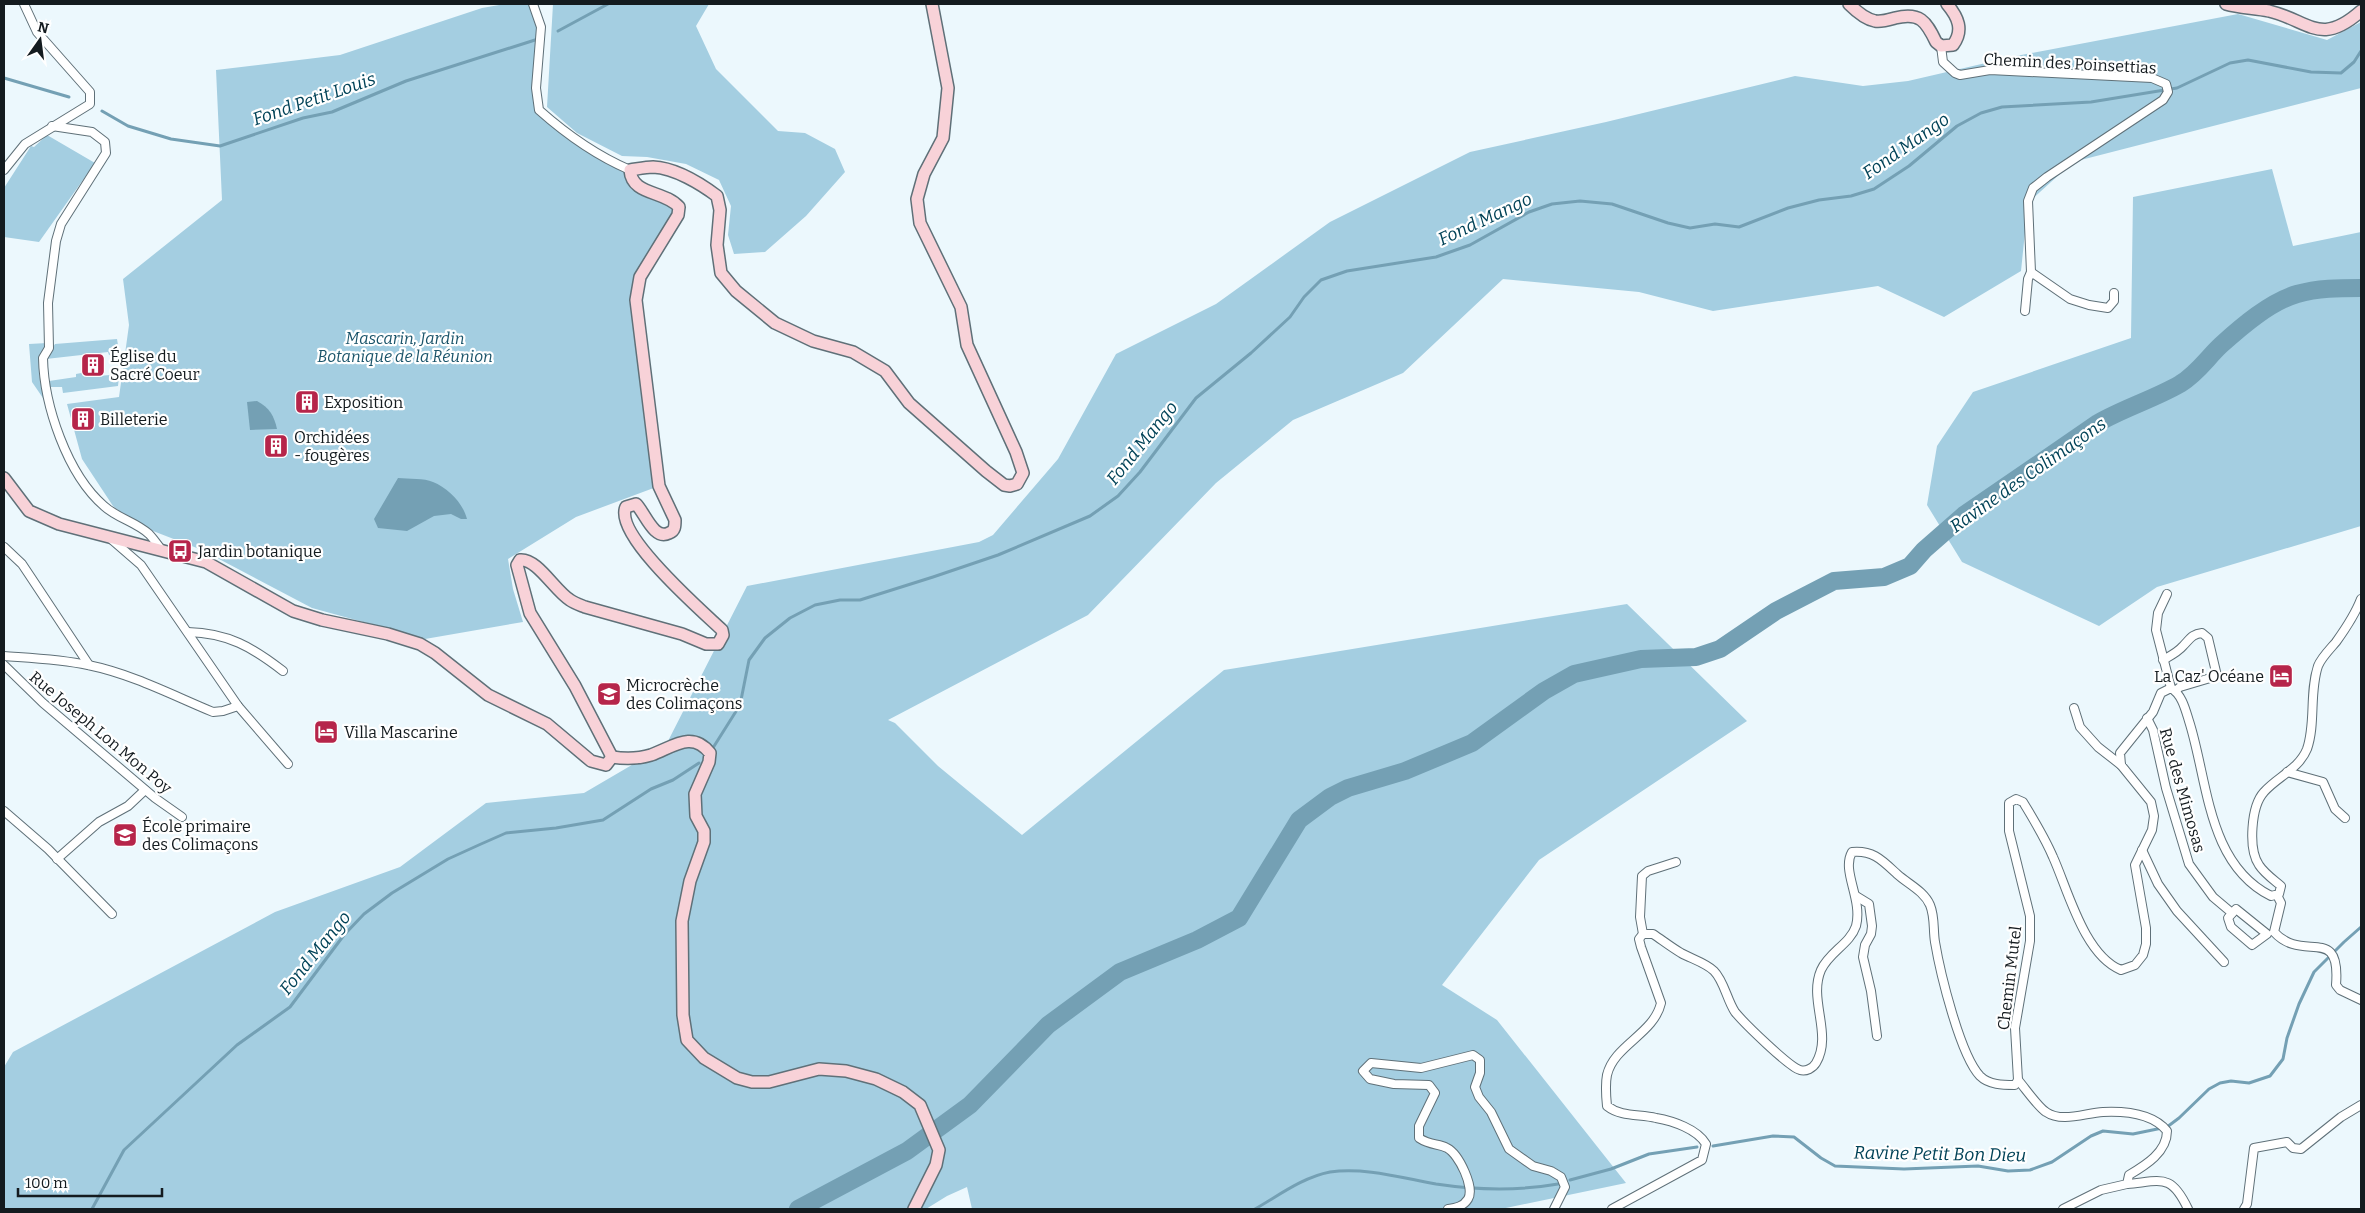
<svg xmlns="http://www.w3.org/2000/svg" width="2365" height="1213" viewBox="0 0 2365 1213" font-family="Bitter,serif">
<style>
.green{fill:#a4cee1}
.water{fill:#74a0b4}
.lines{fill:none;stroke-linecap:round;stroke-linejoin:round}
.stream{stroke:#74a0b4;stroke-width:3}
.river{stroke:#74a0b4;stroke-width:18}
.street-casing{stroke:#5f7078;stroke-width:10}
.secondary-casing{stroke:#5f7078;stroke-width:14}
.street{stroke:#fff;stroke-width:8}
.secondary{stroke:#f8d2d8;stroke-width:11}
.labels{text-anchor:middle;stroke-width:4.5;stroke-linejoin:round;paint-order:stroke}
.street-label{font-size:16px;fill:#141b1f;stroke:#fff}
.park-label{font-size:16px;font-style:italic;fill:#1a546a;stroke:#fff}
.poi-label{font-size:16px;fill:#141b1f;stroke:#fff;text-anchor:start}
.water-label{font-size:18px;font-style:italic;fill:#004257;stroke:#fff}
</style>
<rect width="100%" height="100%" fill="#ecf8fd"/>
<!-- green -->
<g class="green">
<path d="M505,4H533L541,27L539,110L564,132L630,170V179L679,207L640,277L636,300L659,486L576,517L508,559L513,589L523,622L425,639L312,608L202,550L135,524L113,506L82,459L67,404L119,397L129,325L123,279L222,200L216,70L340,55L482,8Z"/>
<path d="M553,4H709L696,26L716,69L778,131L805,133L835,149L845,172L806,216L765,252L734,254L728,235L731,206L719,180L686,164L647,157L622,156L577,133L547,107Z"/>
<path d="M2238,14L2327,40L2361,22V88L2073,162L2028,203L2021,271L1944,317L1878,286L1713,311L1639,292L1503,279L1403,373L1293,420L1216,483L1088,615L888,720L895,723L938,766L1022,835L1224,670L1627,604L1747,721L1539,860L1442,985L1497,1020L1626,1183L1501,1209H972L967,1187L947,1196L926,1209H4V1067L13,1052L275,912L400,867L486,803L584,793L666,745L747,586L979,542L993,535L1058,459L1116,354L1216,304L1330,222L1470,152L1606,122L1795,76L1863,86L1908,81L2016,56Z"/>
<path d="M47,135L95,163L39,242L4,237V188L31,146L34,147Z"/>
<path d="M2272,169L2293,246L2361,232V526L2157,587L2099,626L1962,562L1927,505L1937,446L1973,392L2131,338L2133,197Z"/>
<path d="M117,339L120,357L109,355L108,352L46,359L55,344Z"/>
<path d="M47,343V347C33,363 41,382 45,401L32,382L29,344Z"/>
<path d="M120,368L118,386L63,393L62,387H50L49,381L76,377V374L97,370L98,376L110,375V370Z"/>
</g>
<!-- water -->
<g class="water">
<path d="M257,401C270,408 274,416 277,429L250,430L247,402Z"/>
<path d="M398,478C409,479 424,478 433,482C448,488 463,503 467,519H461L451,514L434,516L407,531L378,528L374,519Z"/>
</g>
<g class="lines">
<!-- stream -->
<g class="stream">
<path d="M558,31L608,4"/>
<path d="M4,78L69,97"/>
<path d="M102,111L128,126L171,139L220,146L303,118L332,112L406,81L535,40"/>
<path d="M711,751L740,705L749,660L765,638L790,618L815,605L840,600H860L933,577L998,555L1090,516L1118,496L1140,472L1196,398L1251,353L1290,317L1304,297L1321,280L1347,271L1436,257L1470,245L1529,212L1552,204L1580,201L1612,204L1668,223L1690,228L1715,224L1739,227L1788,208L1819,200L1851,196L1874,189L1909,166L1957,126L1981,113L2002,107L2091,102L2177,88L2230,63L2248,60L2311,72L2341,73L2354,62L2361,51"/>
<path d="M1713,1146L1773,1136L1794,1137L1821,1158L1835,1166L1904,1169L1978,1166L2008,1171L2030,1170L2052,1162L2091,1136L2103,1131L2133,1134L2167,1127L2179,1118L2209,1089L2220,1083L2231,1081L2249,1083L2270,1076L2283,1059L2287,1038L2299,1004L2314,972L2344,942L2361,927"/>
<path d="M1570,1180L1611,1169L1649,1154L1697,1147"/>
<path d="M92,1209L124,1150L237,1045L290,1007L344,935L364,914L392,893L448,859L481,844L506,833L556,828L603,820L651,789L673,780L699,763"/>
<path d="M1255,1209C1278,1196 1303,1177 1330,1172C1365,1167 1402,1178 1436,1184C1476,1190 1518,1191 1558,1184"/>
</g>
<!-- river -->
<path class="river" d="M798,1209L907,1151L970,1105L1048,1025L1120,972L1197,940L1239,918L1299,820L1330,797L1348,788L1405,771L1472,743L1544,691L1574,674L1641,659L1696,657L1720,649L1776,611L1834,581L1884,577L1910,566L1924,550L1964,515L2098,423C2124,408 2154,399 2180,384C2198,373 2207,358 2221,345C2242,326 2270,302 2297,294C2318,288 2339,288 2361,288"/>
<defs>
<g id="street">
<path d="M533,4L541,27L536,88L539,110C566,134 595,155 630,170"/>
<path d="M1941,46L1943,62L1955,73L1960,75L1990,70L2152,78L2166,84L2168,92L2163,100L2047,177L2033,188L2028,201L2031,272L2070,299L2089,305L2108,308L2114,301V293"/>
<path d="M52,126L92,132L105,142L106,153L61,224L56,241L48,303L49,348L43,358C44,405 67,474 104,506C117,518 136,522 149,534C153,538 157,544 161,549"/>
<path d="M4,170L25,144L90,104V92L37,32L24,4"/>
<path d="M2025,311L2028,279L2031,272"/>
<path d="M111,539L141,565L238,706L288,764"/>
<path d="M4,547L22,564L32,579L89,665"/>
<path d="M2167,594L2158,613L2156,630L2171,688"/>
<path d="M188,632C228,633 252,647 283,671"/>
<path d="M4,656C32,658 60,659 88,665C132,674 172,695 213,712L223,711L238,706"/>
<path d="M2163,660C2170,656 2178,652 2183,646C2190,639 2192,634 2202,633L2208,638L2217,676L2180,687L2175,691"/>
<path d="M4,665L43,703L155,798L182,817"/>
<path d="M2074,708L2080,727L2098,747L2121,765"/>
<path d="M2147,718L2153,730L2166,788L2189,864L2213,897L2232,913"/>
<path d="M2287,772L2323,782L2335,809L2345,818"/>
<path d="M4,811L48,849L112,914"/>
<path d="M2142,850L2158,884L2177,911L2224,962"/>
<path d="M57,859L99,822L128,806L145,790"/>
<path d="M2277,895L2281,903L2274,932C2303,964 2341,923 2336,985L2340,990L2361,1000"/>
<path d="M1856,896L1869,904L1872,926L1871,934L1865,945L1863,957L1871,991L1877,1036"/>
<path d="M2236,909L2267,934L2252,945L2231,927L2228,918Z"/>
<path d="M1643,934L1640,917L1642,876L1648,871L1676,862"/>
<path d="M2018,1080C2025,1088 2038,1107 2046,1112C2062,1123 2085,1113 2103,1112C2125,1111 2153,1114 2167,1131C2167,1152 2146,1165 2129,1175L2127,1184L2101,1190L2063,1209"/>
<path d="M2127,1184C2162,1181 2171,1173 2188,1209"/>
<path d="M1448,1209C1455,1208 1463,1207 1468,1199C1475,1188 1459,1154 1447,1148C1438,1143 1431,1146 1419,1138V1126L1435,1093L1429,1085L1394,1084L1370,1079L1363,1071L1371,1063L1421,1068L1473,1055L1480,1060V1073L1475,1087L1479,1097L1491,1112L1509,1149L1533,1166L1551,1171L1561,1177L1565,1187L1554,1209"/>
<path d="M1612,1209L1702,1160L1706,1144C1697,1129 1673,1121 1656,1118C1639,1114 1621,1117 1607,1106C1606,1096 1605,1085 1607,1075C1614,1045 1654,1034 1661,1003L1641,947L1639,939L1643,934H1653C1662,940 1671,947 1681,953C1692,959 1706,963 1714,971C1724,981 1727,1000 1735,1012C1744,1023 1789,1067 1800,1070C1806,1072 1813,1068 1816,1063C1833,1034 1808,1000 1821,970C1829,952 1850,944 1856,926C1863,899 1841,871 1852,852C1873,850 1882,860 1897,874C1908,884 1924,891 1930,905C1935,917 1933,930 1935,942C1940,972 1960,1055 1980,1076C1989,1085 2003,1085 2015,1085L2018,1080L2015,1028L2030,941V916L2009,831V803L2016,799L2023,802C2034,820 2045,838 2053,857C2068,890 2084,955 2121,970L2135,965L2143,955L2146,944V928L2135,865L2152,830L2154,816L2151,802L2121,765L2120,753L2153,712L2161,693L2171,688C2182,695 2185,708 2189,721C2208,780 2207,864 2271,896L2279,894L2281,886C2274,880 2264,873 2259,865C2248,849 2251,806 2264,792C2277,777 2299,769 2307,749C2316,723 2309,693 2318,666C2321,658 2330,649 2336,642C2346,628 2355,615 2361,599"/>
<path d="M2244,1209L2247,1204L2254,1148L2287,1142L2293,1148L2301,1149L2341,1117L2361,1105"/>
</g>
<g id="secondary">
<path d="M1849,4C1856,11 1865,19 1875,21C1882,22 1888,20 1895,18C1920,12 1926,21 1936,42L1941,46L1953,45C1964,30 1958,17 1947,4"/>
<path d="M2226,4C2239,8 2255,8 2269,11C2310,21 2320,47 2361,11"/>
<path d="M4,478L29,511L59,524L206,562L293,611L322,620L388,634L420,644L435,653L488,695L547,724L591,761L606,765L612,757"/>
<path d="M612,757L575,686L530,613L517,565L520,560C537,558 555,591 570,600C574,603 580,605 585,607L682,634L706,644H718L723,635L722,630C702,611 613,534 626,507L636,504C645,513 654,541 669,533C675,531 675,526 675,520L659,486L636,300L640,277L678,215L679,207C664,190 632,196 630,170C637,169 646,167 653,167C675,168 701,184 717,196L720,210L717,245L721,273L736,291L775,323L813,341L853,352L885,371L909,403L986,471L1004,485L1010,486L1017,484L1023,473L1016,452L967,345L961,307L920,223L917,199L924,174L943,138L948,88L932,4"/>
<path d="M612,757C625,759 638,759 651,755C673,747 692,730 710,753L709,762L695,794L696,816L704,831V842L690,881L682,921L683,1015L687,1040L704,1058L737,1078L752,1082H769L819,1069L846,1071L876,1079L903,1092L920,1105L939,1150L936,1165L914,1209"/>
</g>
</defs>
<!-- street casing -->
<use href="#street" class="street-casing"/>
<!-- secondary casing -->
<use href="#secondary" class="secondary-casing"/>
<!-- street -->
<use href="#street" class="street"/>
<!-- secondary -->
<use href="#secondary" class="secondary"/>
</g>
<!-- icons -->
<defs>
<symbol id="building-square" viewBox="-11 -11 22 22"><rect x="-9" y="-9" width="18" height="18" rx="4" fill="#b6254a" stroke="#fff"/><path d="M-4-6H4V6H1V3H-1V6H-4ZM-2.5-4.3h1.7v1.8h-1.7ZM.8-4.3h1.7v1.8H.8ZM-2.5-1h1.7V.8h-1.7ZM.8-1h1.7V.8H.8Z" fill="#fff"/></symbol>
<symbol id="bus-square" viewBox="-11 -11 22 22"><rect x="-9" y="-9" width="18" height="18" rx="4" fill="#b6254a" stroke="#fff"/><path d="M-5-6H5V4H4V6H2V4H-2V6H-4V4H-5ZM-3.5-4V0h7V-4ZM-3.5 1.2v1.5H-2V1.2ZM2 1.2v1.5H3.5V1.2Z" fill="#fff"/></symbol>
<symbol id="hotel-square" viewBox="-11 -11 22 22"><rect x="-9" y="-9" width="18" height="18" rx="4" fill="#b6254a" stroke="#fff"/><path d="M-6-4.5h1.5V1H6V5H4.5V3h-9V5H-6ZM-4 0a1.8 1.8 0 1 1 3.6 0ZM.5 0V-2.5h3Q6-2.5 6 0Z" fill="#fff"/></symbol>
<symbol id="school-square" viewBox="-11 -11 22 22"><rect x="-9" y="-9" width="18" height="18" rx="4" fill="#b6254a" stroke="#fff"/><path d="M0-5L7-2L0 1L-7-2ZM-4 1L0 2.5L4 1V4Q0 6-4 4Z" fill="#fff"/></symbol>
</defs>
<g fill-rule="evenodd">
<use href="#building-square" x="79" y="351" width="28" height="28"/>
<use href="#building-square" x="293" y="388" width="28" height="28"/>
<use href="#building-square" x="69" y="405" width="28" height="28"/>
<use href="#building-square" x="262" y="432" width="28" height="28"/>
<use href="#bus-square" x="166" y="537" width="28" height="28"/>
<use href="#hotel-square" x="2267" y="662" width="28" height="28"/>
<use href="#school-square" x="595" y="680" width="28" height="28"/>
<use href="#hotel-square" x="312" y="718" width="28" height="28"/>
<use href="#school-square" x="111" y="821" width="28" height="28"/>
</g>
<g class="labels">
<!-- street labels -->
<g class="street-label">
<text transform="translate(2070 63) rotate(3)" y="6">Chemin des Poinsettias</text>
<text transform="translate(101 732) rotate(40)" y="6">Rue Joseph Lon Mon Poy</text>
<text transform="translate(2183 790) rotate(74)" y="6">Rue des Mimosas</text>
<text transform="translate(2009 978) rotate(-83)" y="6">Chemin Mutel</text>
</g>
<!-- park labels -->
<g class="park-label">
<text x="405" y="344">Mascarin, Jardin<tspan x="405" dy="18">Botanique de la Réunion</tspan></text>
</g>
<!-- poi labels -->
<g class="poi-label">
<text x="110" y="362">Église du<tspan x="110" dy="18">Sacré Coeur</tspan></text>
<text x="324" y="408">Exposition</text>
<text x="100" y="425">Billeterie</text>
<text x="294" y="443">Orchidées<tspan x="294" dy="18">- fougères</tspan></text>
<text x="198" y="557">Jardin botanique</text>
<text x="2264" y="682" text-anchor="end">La Caz' Océane</text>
<text x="626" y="691">Microcrèche<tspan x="626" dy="18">des Colimaçons</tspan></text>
<text x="344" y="738">Villa Mascarine</text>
<text x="142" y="832">École primaire<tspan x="142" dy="18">des Colimaçons</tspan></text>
</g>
<!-- water labels -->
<g class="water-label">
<text transform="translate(314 99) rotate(-19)" y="6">Fond Petit Louis</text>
<text transform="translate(1906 146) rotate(-35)" y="6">Fond Mango</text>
<text transform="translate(1485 219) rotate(-25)" y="6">Fond Mango</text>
<text transform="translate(1142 443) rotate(-51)" y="6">Fond Mango</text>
<text transform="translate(2028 475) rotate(-35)" y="6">Ravine des Colimaçons</text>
<text transform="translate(315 953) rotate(-51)" y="6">Fond Mango</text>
<text transform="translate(1940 1154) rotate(1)" y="6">Ravine Petit Bon Dieu</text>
</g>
</g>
<!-- border -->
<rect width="2365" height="1213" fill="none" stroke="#141b1f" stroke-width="10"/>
<!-- north arrow -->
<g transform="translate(40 40) rotate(14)" stroke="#ffffff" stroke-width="4" paint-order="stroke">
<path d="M0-4L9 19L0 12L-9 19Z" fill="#141b1f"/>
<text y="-8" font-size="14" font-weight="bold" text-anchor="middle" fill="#141b1f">N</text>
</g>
<!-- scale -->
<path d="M18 1188v8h144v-8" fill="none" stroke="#141b1f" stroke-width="2.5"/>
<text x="25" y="1188" font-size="15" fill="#141b1f" stroke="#ffffff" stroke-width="4" paint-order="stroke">100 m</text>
</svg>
